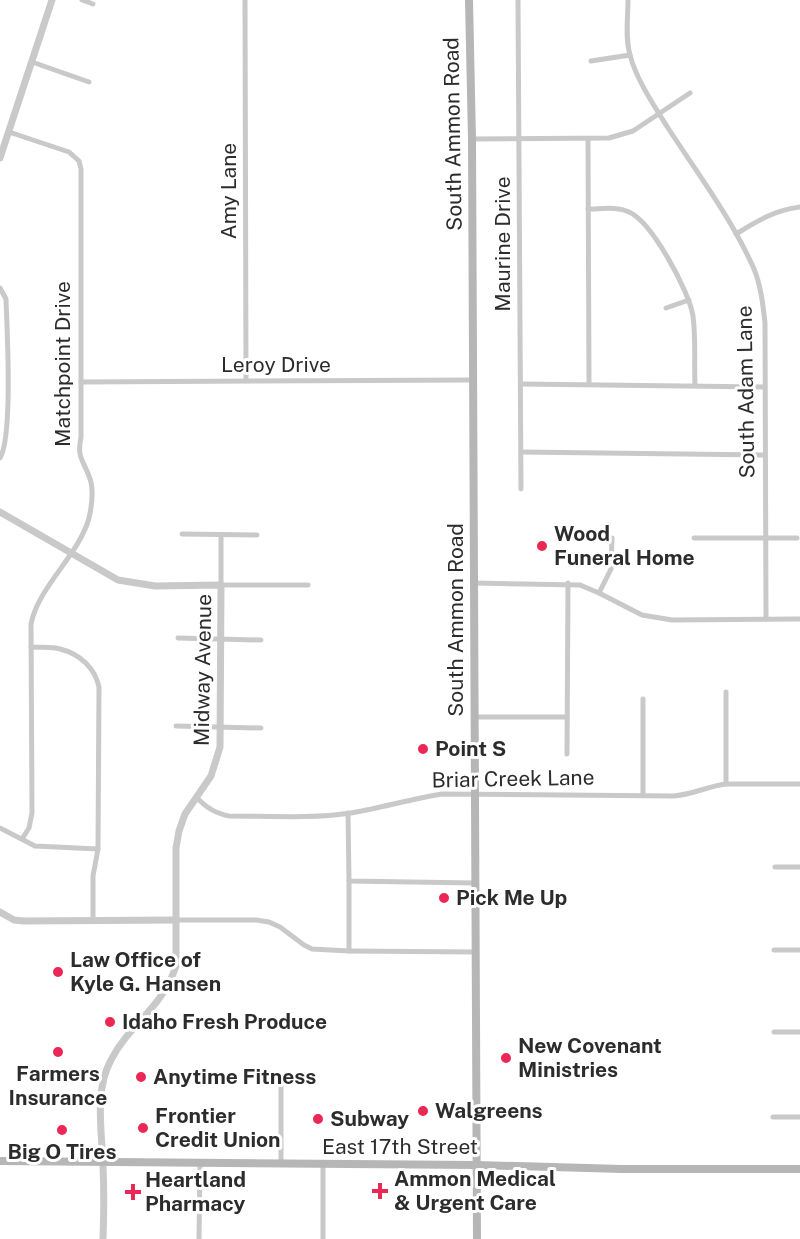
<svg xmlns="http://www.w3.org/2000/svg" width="800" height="1239" viewBox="0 0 800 1239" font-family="'Public Sans',sans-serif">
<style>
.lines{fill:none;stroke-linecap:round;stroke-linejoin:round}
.minor{stroke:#c9c9c9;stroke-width:5}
.tertiary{stroke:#c9c9c9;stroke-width:7}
.secondary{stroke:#b6b6b6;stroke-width:8}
.poi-dot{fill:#eb2755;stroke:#fff;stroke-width:2}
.labels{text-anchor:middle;stroke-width:6;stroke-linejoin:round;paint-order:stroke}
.street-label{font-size:21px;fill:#2c2c2c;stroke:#fff}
.poi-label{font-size:21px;font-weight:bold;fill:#2c2c2c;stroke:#fff;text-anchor:start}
</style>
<rect width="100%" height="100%" fill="#fff"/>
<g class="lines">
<!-- minor -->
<g class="minor">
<path d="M82,0L93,4"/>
<path d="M245,0L246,381"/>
<path d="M518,0L521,489"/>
<path d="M628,0C628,18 625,38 630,55C636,79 655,107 668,128C698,174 732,219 754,269C761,286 763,305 765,323L766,619"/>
<path d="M591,61L630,55"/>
<path d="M32,62L89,82"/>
<path d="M9,132L69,152L79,161L81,169V437C77,457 82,458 89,476C94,488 92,505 89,518C79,555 38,587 31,624L32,813L29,828L22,839"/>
<path d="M472,139L609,138L633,131L690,93"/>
<path d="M588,139L589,384"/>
<path d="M588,209C601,209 617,206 629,212C652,222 689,291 693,316C696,339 694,362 695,385"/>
<path d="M736,234C757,221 775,210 800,207"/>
<path d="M0,288L6,299C7,330 13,436 0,458"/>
<path d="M666,308L689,300"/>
<path d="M81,382L472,380"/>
<path d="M521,384L765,387"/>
<path d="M521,452L764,455"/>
<path d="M182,534L257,535"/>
<path d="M221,535V585H308"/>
<path d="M694,538H797"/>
<path d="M473,583L580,585L599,593L642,615L672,620L800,619"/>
<path d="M599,593L611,569L612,538"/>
<path d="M178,638L261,640"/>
<path d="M31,647C40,648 51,646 60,649C80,654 95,668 99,687L98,849L93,876V921"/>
<path d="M726,692V784"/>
<path d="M643,699V795"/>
<path d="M475,717H567"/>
<path d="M176,726L261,728"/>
<path d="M567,754L568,583"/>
<path d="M197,798C207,808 215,813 229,816C269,816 311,819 351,813C381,808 411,799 442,794L673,796C692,795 708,786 726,784H800"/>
<path d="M348,813L349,881L474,883"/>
<path d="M0,828L35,846L98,849"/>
<path d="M775,867H800"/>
<path d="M177,920H256L269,922L280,927L304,945L312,949L349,951V881"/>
<path d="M774,950H800"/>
<path d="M349,951L475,952"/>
<path d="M774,1032H800"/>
<path d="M281,1078V1164"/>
<path d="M773,1117H800"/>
<path d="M323,1165V1239"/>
<path d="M199,1239L200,1164"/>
</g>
<!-- tertiary -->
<g class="tertiary">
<path d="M0,158L52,0"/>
<path d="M0,512L118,580L155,586L221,585L220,747L211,776L185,814L179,831L176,848V966C162,1009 130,1023 111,1060C94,1091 102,1131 103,1165C104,1189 104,1214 103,1239"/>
<path d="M0,912L14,920L24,921L177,920"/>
</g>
<!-- secondary -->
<g class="secondary">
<path d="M469,0L472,139L477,1239"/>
<path d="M0,1161L477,1165L622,1169H800"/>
</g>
</g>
<!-- markers -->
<g class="poi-dot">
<circle cx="542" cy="546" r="6"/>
<circle cx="423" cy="749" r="6"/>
<circle cx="444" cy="898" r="6"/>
<circle cx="58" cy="972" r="6"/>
<circle cx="110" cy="1022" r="6"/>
<circle cx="58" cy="1052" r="6"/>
<circle cx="506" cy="1058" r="6"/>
<circle cx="141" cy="1077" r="6"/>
<circle cx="423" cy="1111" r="6"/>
<circle cx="318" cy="1119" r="6"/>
<circle cx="143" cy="1128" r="6"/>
<circle cx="62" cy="1130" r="6"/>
<path d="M377 1182h6v6h6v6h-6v6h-6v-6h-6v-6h6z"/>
<path d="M130 1183h6v6h6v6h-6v6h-6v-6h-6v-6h6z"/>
</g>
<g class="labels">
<!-- street labels -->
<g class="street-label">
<text transform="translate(453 134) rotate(-91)" y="7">South Ammon Road</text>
<text transform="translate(229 191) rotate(-90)" y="7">Amy Lane</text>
<text transform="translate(503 244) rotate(-90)" y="7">Maurine Drive</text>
<text transform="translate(63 364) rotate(-90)" y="7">Matchpoint Drive</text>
<text x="276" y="372">Leroy Drive</text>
<text transform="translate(746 392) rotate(-91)" y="7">South Adam Lane</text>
<text transform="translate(456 620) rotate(-90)" y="7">South Ammon Road</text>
<text transform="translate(203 670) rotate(-89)" y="7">Midway Avenue</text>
<text transform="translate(513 779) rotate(-1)" y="7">Briar Creek Lane</text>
<text x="400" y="1154">East 17th Street</text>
</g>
<!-- poi labels -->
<g class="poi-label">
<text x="554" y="541">Wood<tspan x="554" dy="24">Funeral Home</tspan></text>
<text x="435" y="756">Point S</text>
<text x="456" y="905">Pick Me Up</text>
<text x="70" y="967">Law Office of<tspan x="70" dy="24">Kyle G. Hansen</tspan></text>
<text x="122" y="1029">Idaho Fresh Produce</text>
<text x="518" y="1053">New Covenant<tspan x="518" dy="24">Ministries</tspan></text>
<text x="58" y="1081" text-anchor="middle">Farmers<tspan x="58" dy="24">Insurance</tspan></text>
<text x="153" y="1084">Anytime Fitness</text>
<text x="435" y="1118">Walgreens</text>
<text x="155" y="1123">Frontier<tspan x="155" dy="24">Credit Union</tspan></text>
<text x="330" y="1126">Subway</text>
<text x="62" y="1159" text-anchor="middle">Big O Tires</text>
<text x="394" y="1186">Ammon Medical<tspan x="394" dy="24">&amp; Urgent Care</tspan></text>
<text x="145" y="1187">Heartland<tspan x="145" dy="24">Pharmacy</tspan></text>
</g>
</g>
</svg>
